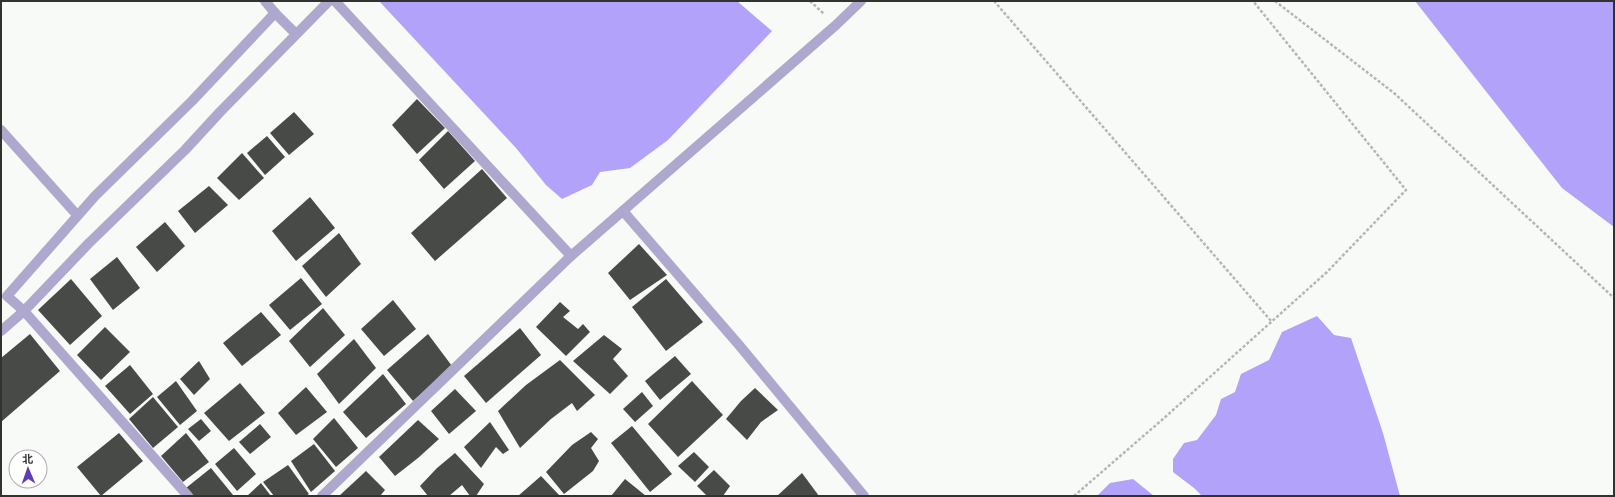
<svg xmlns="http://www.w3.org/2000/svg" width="1615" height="497" viewBox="0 0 1615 497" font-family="Overpass,'Noto Sans SC',sans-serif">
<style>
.water{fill:#b2a2f9}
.building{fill:#484a47}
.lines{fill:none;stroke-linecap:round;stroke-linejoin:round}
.path{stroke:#b5b7b4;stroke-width:2.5;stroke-dasharray:3 2;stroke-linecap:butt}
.street{stroke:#aea8cf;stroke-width:10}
</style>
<rect width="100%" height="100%" fill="#f7faf6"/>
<!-- water -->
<g class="water">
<path d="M379,1H737L772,31L668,140L630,168L600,172L592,185L562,199L546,185L516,148Z"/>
<path d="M1415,1H1614V227L1562,188Z"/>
<path d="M1317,316L1334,335L1351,338L1383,433L1400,496H1202L1194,488L1173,472V459L1184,443L1197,440L1216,415L1221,399L1235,392L1241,374L1269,360L1282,332Z"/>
<path d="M1133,479L1154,496H1097L1110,483Z"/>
</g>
<!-- building -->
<g class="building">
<path d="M417,99L445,128L417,154L392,125Z"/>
<path d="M294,112L314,134L289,155L270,133Z"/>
<path d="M448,131L475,161L444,189L419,160Z"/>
<path d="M267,136L285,157L265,175L247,153Z"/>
<path d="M242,153L264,178L239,200L217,178Z"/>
<path d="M482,169L507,198L435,261L411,233Z"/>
<path d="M209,186L228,205L195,233L178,211Z"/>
<path d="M310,197L335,228L296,261L272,231Z"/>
<path d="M165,222L185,246L157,272L136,247Z"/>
<path d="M339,233L361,264L326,297L302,266Z"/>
<path d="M639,244L667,275L630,300L608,273Z"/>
<path d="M117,257L140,288L113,310L90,279Z"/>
<path d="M301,278L322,304L290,330L269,305Z"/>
<path d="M71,279L102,316L70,345L38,310Z"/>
<path d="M666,279L703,322L666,351L632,307Z"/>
<path d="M393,300L416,329L384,356L361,329Z"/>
<path d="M560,302L570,311L563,317L578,329L583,324L590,332L566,356L536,327Z"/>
<path d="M323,308L345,335L310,367L289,341Z"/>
<path d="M261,312L281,335L242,366L223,343Z"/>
<path d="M105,327L130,352L101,380L77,355Z"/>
<path d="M520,328L541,355L486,403L464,376Z"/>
<path d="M30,334L60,371L1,422V358Z"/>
<path d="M428,334L452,366L413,401L387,370Z"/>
<path d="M604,335L622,349L613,359L628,376L610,394L573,361Z"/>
<path d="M354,339L376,368L339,404L317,374Z"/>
<path d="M675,356L691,374L660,400L645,381Z"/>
<path d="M560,360L595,395L577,411L572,403L551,419L520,448L498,411L526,385Z"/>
<path d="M199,361L210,379L194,395L180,379Z"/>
<path d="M130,365L153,394L130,414L105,386Z"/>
<path d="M383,374L406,404L366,438L343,412Z"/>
<path d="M176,381L197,411L180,425L157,397Z"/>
<path d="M692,381L723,415L678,457L648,424Z"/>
<path d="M240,383L265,413L229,441L204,413Z"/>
<path d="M306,387L327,412L296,435L278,413Z"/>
<path d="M755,388L778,410L761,422L747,440L726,419L741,401Z"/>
<path d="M455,389L476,411L449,434L431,411Z"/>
<path d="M642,392L653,406L635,422L623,409Z"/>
<path d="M153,397L178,427L153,448L129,419Z"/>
<path d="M334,418L358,448L336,467L313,439Z"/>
<path d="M201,419L211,431L199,441L188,429Z"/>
<path d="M418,420L439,439L418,458L395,476L379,457Z"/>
<path d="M490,422L509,450L503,454L496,447L481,468L464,447Z"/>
<path d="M260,424L271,437L250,454L239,442Z"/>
<path d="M632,426L672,474L650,492L611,443Z"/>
<path d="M591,432L598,439L591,448L599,461L593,471L564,494L546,472L572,445Z"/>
<path d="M119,433L143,461L101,496L77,467Z"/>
<path d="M186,433L209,462L183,482L161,456Z"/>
<path d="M314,444L335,471L311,492L291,461Z"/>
<path d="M234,448L256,474L237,491L215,464Z"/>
<path d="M694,452L709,467L695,482L678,466Z"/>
<path d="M455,453L484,484L476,496H470L462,485L449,496H428L420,486L437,468Z"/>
<path d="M288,465L309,494L306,496H274L263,482Z"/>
<path d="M211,468L233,495L232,496H194L186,488Z"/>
<path d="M714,470L730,486L723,496H707L697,486Z"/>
<path d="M366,471L385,490L380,496H339Z"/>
<path d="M802,473L819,496H777Z"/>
<path d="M541,476L560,496H518Z"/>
<path d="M625,479L646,496H611Z"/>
<path d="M261,483L271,496H247Z"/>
</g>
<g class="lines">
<!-- path -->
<g class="path">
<path d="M810,1L824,14"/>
<path d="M994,1L1272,322"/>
<path d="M1275,1L1394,93L1614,298"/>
<path d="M1074,496L1163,419L1327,272L1406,190L1253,1"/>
</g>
<!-- street -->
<g class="street">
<path d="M265,1L275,13L192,101L95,196L7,296L24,311L89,243L185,150L220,112L329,1"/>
<path d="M335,1L571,256"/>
<path d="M275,13L296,34"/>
<path d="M1,130L77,215"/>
<path d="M623,211L739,345L864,496"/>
<path d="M1,331L24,311L188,496"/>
<path d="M322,496L571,256L836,25L861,1"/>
</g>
</g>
<!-- border -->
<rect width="1615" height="497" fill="none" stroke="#313331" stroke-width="4"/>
<!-- north arrow -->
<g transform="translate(28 469) rotate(358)"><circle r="19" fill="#ffffff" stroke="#adadad"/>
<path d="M0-3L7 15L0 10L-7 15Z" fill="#603db5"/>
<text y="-6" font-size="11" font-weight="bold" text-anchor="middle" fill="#313331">北</text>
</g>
</svg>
